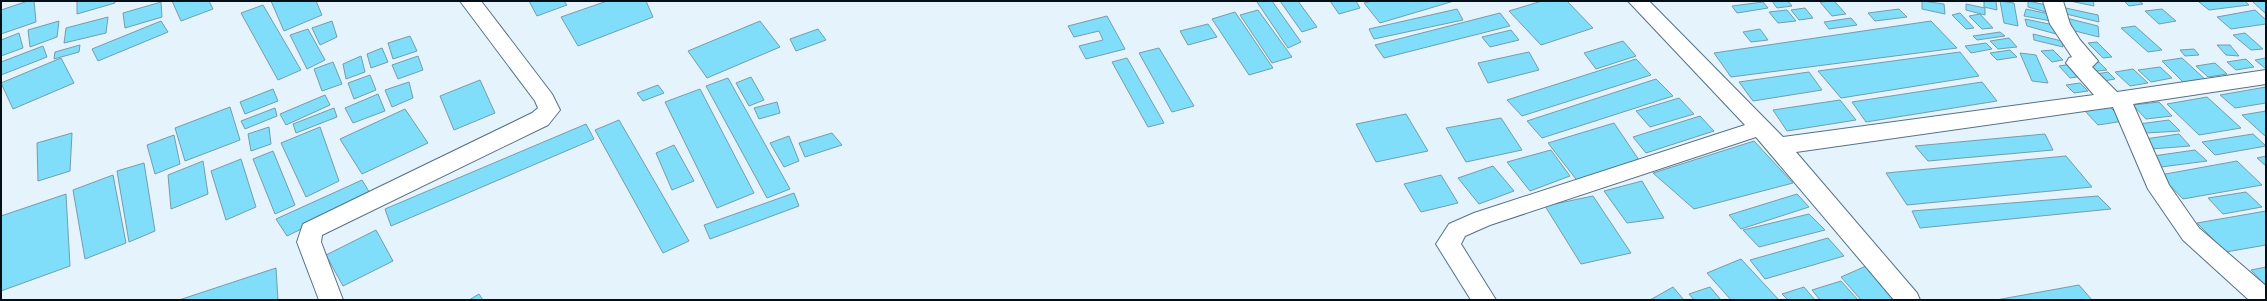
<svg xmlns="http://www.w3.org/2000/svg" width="2267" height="301" viewBox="0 0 2267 301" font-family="Quicksand,sans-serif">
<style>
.building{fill:#81defb;stroke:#749daa}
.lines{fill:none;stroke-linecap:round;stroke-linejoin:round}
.street-casing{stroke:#547287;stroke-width:2}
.street{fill:#fff;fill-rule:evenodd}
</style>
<rect width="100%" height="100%" fill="#e5f3fd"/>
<!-- building -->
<g class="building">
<path d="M28,1H34L36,22L1,34V10Z"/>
<path d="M77,1H115V3L77,14Z"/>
<path d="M172,1H209L213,9L181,21Z"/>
<path d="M271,1H316L322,15L284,31Z"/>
<path d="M529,1H564L567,5L537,16Z"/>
<path d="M607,1H646L653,17L578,46L561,17Z"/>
<path d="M1260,1H1272L1301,42L1288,48L1257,2Z"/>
<path d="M1280,1H1298L1317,27L1302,32Z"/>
<path d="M1330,1H1356L1360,8L1339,14Z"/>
<path d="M1372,1H1454L1380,23L1364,3Z"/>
<path d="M1542,1H1567L1593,28L1541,45L1509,11Z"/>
<path d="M1772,1H1788L1792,6L1777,8Z"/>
<path d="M1834,1L1846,14L1832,16L1820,2Z"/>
<path d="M1922,1L1944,4L1945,14L1922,9Z"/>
<path d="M1984,1H1996L1997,10L1984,7Z"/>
<path d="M2000,1L2014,3L2018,26L2004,23Z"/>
<path d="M2028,1L2046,5V12L2028,7Z"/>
<path d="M2070,1H2093L2094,6Z"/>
<path d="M2124,1H2139L2143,4L2129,6Z"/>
<path d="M2205,1H2245L2249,5L2209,10L2199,2Z"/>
<path d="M2252,1H2266V14Z"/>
<path d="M161,2L162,17L125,28L123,13Z"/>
<path d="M1763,2L1768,8L1737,13L1732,6Z"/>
<path d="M1966,4L1985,8V15L1966,10Z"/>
<path d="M263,5L301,70L278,80L241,13Z"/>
<path d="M2061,7L2098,15L2099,22L2062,13Z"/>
<path d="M1805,8L1813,18L1799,20L1791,10Z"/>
<path d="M1457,9L1463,20L1374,39L1369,29Z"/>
<path d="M1899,9L1907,17L1875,21L1868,13Z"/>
<path d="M2026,9L2049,14L2051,21L2024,16Z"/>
<path d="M2162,9L2176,21L2159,24L2145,11Z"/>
<path d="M1258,10L1292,57L1272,63L1240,15Z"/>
<path d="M1787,10L1796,21L1778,23L1769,12Z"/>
<path d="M2255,10L2266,20V24L2231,29L2217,17Z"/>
<path d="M1235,12L1273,68L1249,75L1212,19Z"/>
<path d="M1500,13L1510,26L1384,58L1375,45Z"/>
<path d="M1960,13L1974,28L1966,29L1952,15Z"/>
<path d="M1980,14L1993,28L1982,29L1969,16Z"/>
<path d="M1107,16L1125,49L1086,59L1079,46L1103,40L1099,31L1074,37L1068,26Z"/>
<path d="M108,17L106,33L64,43L66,28Z"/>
<path d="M1851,18L1857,25L1829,29L1824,22Z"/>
<path d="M2066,18L2098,26L2099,37L2067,29Z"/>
<path d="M2025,19L2054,25L2056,34L2027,26Z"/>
<path d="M59,21L57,37L30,47L28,30Z"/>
<path d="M161,21L168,32L98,61L92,49Z"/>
<path d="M332,21L337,37L320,45L312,28Z"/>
<path d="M760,21L780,47L707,78L688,51Z"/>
<path d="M1931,21L1957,48L1731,77L1714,53Z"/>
<path d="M1208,24L1217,37L1188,45L1180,31Z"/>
<path d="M2135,26L2162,50L2148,52L2121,28Z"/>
<path d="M308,29L325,60L307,69L290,35Z"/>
<path d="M818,29L826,40L796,51L790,39Z"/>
<path d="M1760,29L1768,40L1751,42L1743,32Z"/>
<path d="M1511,30L1519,40L1490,47L1482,37Z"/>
<path d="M2000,32L2005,36L1977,40L1973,36Z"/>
<path d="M19,33L23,48L1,56V40Z"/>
<path d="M2245,33L2263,49L2251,50L2233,35Z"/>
<path d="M2033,34L2062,41L2063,47L2034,40Z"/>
<path d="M410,36L417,51L393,59L388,43Z"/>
<path d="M2009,38L2017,47L1998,49L1990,41Z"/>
<path d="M1623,41L1636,56L1596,69L1584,53Z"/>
<path d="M2097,42L2112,57L2103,58L2088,43Z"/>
<path d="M1986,43L1992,49L1971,53L1965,46Z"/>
<path d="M80,45L79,52L54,59L55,52Z"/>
<path d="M2217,45H2230L2239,56L2226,55Z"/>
<path d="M43,46L47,57L1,75V62Z"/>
<path d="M382,48L388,62L371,68L367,54Z"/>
<path d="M1159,48L1194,106L1172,112L1139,53Z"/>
<path d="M2194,49L2199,55L2185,56L2180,50Z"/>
<path d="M2010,50L2017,57L1997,60L1990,53Z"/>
<path d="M2053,50L2063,60L2052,62L2041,51Z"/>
<path d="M1529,52L1539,70L1488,83L1478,63Z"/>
<path d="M1960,52L1979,76L1841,98L1818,71Z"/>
<path d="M2020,53L2036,55L2048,83L2032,81Z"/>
<path d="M361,56L365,72L346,79L343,64Z"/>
<path d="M418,56L423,70L398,79L392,65Z"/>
<path d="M61,58L74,83L13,109L1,83Z"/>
<path d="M1127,58L1164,123L1148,127L1112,62Z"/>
<path d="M2182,58L2207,81L2186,85L2162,61Z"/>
<path d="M2266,58V69L2255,60Z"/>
<path d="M1636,59L1651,75L1522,116L1507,100Z"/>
<path d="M2246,59L2254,67L2236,70L2227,62Z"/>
<path d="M333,62L342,84L322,91L314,69Z"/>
<path d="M2099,62L2107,70L2089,72L2081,65Z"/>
<path d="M2215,63L2227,74L2208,77L2196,66Z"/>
<path d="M2072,64L2084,76L2070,78L2059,66Z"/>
<path d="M2160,67L2172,78L2151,82L2138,70Z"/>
<path d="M2133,69L2148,83L2130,86L2115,72Z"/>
<path d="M1809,72L1822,90L1753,101L1739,82Z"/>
<path d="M2108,72L2115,79L2098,82L2091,75Z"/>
<path d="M370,75L376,90L354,99L348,83Z"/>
<path d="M751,77L764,100L749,106L736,83Z"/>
<path d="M728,78L790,189L767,198L706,86Z"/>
<path d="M1656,79L1673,96L1542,138L1527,121Z"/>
<path d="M480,80L495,113L454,130L440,96Z"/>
<path d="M409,82L413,98L392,107L385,90Z"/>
<path d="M1982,82L1997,101L1866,122L1852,102Z"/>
<path d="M2080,83L2088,91L2074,93L2066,85Z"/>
<path d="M658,85L664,93L643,101L637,93Z"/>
<path d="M2266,87V103L2235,108L2220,95Z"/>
<path d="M273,89L278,101L245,114L240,102Z"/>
<path d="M700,89L754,193L717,208L665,102Z"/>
<path d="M378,94L385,111L353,123L345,108Z"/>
<path d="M325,95L330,105L286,125L280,114Z"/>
<path d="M2207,97L2241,128L2199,135L2167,104Z"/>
<path d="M1679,98L1694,114L1650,127L1636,111Z"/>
<path d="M1840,100L1856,120L1787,131L1773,110Z"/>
<path d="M777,102L780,113L759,119L754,108Z"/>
<path d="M2159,102L2172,116L2146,119L2133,105Z"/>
<path d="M230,107L240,140L185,161L175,128Z"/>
<path d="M2110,107L2124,121L2098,125L2085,111Z"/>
<path d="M275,108L277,116L245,129L241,121Z"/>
<path d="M334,108L337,117L296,133L293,124Z"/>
<path d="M405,109L428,143L362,174L340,139Z"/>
<path d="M2266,111V137L2242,115Z"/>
<path d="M1406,114L1428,151L1376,162L1356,124Z"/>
<path d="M1700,116L1714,131L1646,153L1633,137Z"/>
<path d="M1501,118L1522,150L1466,162L1446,128Z"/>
<path d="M619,120L689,241L663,253L595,130Z"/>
<path d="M2169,120L2180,131L2146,133L2139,124Z"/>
<path d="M1614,123L1641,163L1579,183L1548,143Z"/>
<path d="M586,124L594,139L391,226L385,209Z"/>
<path d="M269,127L271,144L251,151L248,134Z"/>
<path d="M320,127L339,181L306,197L281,143Z"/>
<path d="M72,133L70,171L38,181L37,143Z"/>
<path d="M832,133L842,145L805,157L799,143Z"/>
<path d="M2045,134L2053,150L1928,161L1915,146Z"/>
<path d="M2179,134L2190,146L2151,149L2145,139Z"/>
<path d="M2253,134L2266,146L2215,155L2202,142Z"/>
<path d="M174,135L180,164L155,174L147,145Z"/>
<path d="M789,136L799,161L784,167L770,143Z"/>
<path d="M1754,141L1793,183L1694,209L1653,173Z"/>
<path d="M674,145L694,181L672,190L656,153Z"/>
<path d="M1551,150L1570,176L1530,191L1507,162Z"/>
<path d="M2195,150L2207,161L2161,167L2153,156Z"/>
<path d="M273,151L295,205L275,214L253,159Z"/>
<path d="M2066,156L2092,187L1907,205L1886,173Z"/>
<path d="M2266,156V166L2257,158Z"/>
<path d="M241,159L256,207L226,220L211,171Z"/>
<path d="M203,161L208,194L171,209L168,175Z"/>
<path d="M2237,161L2262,185L2183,199L2160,175Z"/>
<path d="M144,163L155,231L129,242L117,171Z"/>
<path d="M1493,166L1514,191L1479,204L1458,178Z"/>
<path d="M113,175L126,243L85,259L73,190Z"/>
<path d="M1441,175L1458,203L1421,212L1404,184Z"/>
<path d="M362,180L371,195L287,236L276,219Z"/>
<path d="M1642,181L1664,218L1627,223L1604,191Z"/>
<path d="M2246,192L2262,207L2223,214L2208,198Z"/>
<path d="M794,193L799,206L710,239L704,225Z"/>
<path d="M66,194L70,266L1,291V216Z"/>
<path d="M1797,194L1809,207L1741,229L1729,215Z"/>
<path d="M1593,196L1631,253L1581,264L1545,206Z"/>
<path d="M2098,196L2111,209L1920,228L1912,211Z"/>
<path d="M2266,211V245L2226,252L2197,223Z"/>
<path d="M1809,214L1825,230L1759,247L1743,230Z"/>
<path d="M376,230L393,261L343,286L326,255Z"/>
<path d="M1828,238L1844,256L1765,279L1750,260Z"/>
<path d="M1741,259L1779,300H1731L1707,273Z"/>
<path d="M1873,263L1903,300H1861L1841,277Z"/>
<path d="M2266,267V286L2251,270Z"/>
<path d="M276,268L278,300H179Z"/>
<path d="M1841,281L1858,300H1820L1812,290Z"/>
<path d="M2079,285L2092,300H1996Z"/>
<path d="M1673,287L1684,300H1650Z"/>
<path d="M1710,287L1721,300H1694L1689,294Z"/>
<path d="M1804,287L1815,300H1788L1782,294Z"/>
<path d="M479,294L483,300H469Z"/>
</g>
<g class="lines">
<defs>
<g id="street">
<path d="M460,1H481L552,94L560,110L548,125L322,235L321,242L343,300H319L297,242L303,224L532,113L538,108L535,101Z"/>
<path d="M1628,1H1649L1783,137L2094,95L2066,63L2069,58L2072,57L2050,24L2043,1H2063L2070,24L2080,40L2098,61L2092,67L2117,92L2266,70V84L2133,104L2169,185L2199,228L2266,286V300H2249L2183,240L2148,189L2113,107L1796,152L1917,293L1920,300H1894L1756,137L1490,225L1465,236L1461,244L1496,300H1471L1436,244L1449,224L1474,213L1745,125Z"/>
</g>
</defs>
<!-- street casing -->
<use href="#street" class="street-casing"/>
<!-- street -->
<use href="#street" class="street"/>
</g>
<!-- border -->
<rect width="2267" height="301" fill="none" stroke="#030e16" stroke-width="4"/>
</svg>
